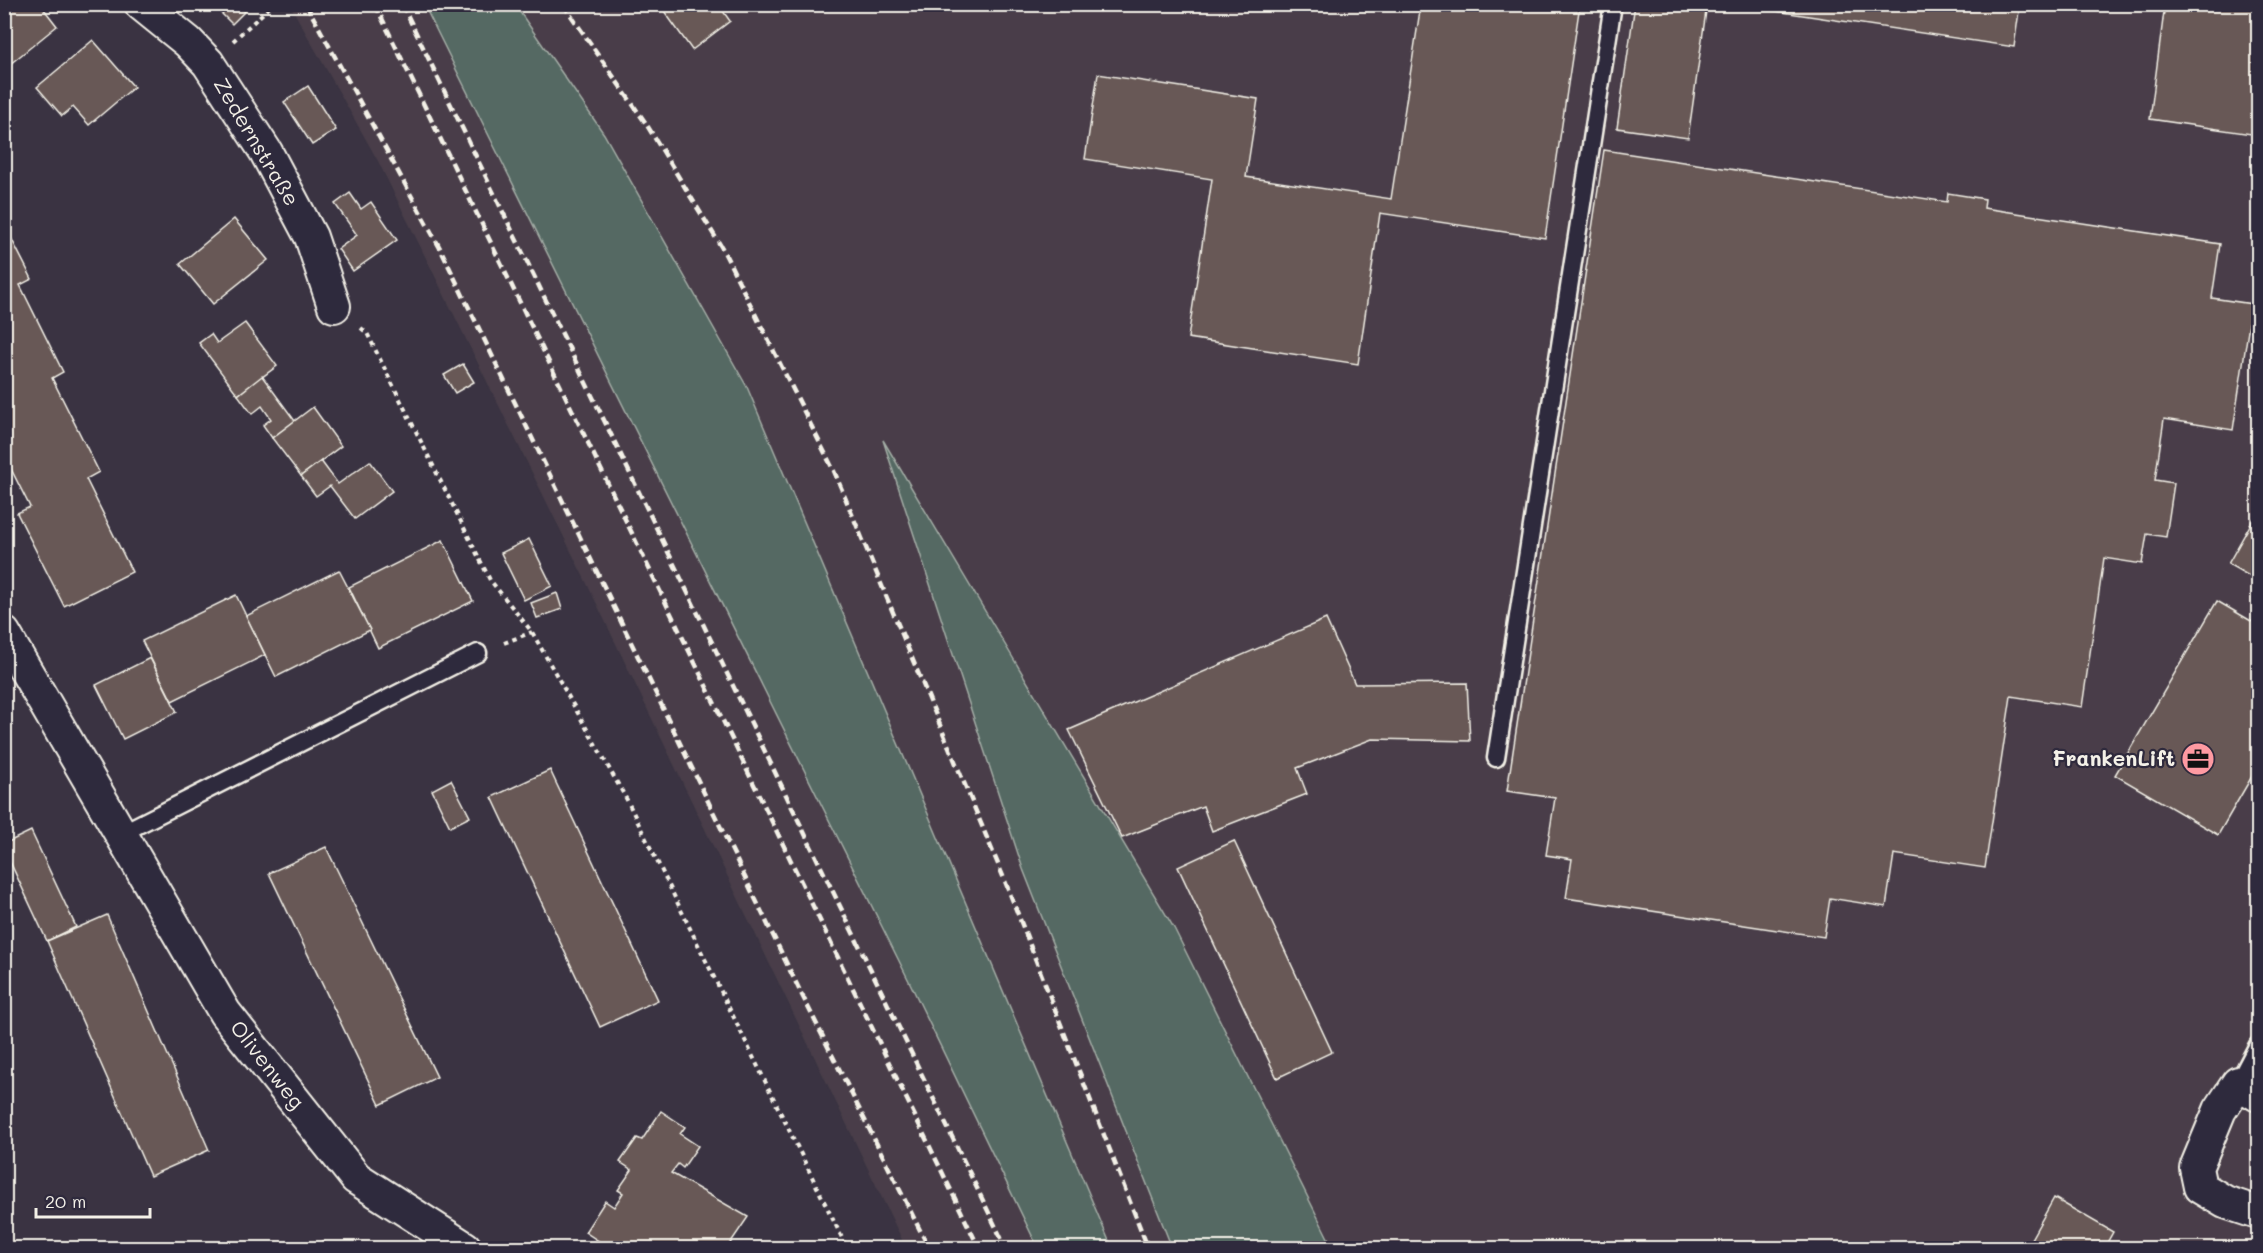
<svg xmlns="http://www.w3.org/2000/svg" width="2263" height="1253" viewBox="0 0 2263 1253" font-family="Mali,sans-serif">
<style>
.built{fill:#483e48}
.green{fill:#546963;stroke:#a4ada6;stroke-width:1.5}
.building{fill:#675956;stroke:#f4f1e8;stroke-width:1.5}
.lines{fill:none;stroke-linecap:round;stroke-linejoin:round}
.lane-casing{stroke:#f4f1e8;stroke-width:21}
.street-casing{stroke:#f4f1e8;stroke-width:36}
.path{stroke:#f4f1e8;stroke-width:4;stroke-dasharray:4.5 4.5;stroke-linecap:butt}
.lane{stroke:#2f2a3d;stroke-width:16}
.street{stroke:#2f2a3d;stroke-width:32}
.rail{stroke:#f4f1e8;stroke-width:4.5;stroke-dasharray:9 4.5;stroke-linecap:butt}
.labels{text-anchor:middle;stroke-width:4.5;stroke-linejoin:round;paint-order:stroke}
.street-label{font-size:21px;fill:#f4f1e8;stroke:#2f2a3d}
.poi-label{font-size:21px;font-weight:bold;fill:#f4f1e8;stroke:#2f2a3d;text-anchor:end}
</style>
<rect width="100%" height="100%" fill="#3a3342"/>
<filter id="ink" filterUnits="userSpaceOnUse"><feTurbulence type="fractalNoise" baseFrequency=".0167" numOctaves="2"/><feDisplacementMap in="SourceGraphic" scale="12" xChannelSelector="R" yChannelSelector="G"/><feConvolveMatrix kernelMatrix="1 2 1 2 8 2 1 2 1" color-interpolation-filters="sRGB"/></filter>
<g filter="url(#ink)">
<!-- built -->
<g class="built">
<path d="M290,5H424L910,983L1038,1248H906L593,596L378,161Z"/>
<path d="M515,5H2258V1248H1333L1174,928L885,443L1023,869L1172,1248H1112L747,387L604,134Z"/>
</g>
<!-- green -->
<g class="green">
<path d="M424,5H515L604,134L747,387L1112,1248H1038L910,983Z"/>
<path d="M883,440L1174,928L1333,1248H1172L1023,869Z"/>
</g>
<!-- building -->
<g class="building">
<path d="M4,4H40L57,26L4,69Z"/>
<path d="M212,4H252L232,24Z"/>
<path d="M659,4H718L730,21L692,50Z"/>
<path d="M1421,4H1580L1545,238L1380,213L1358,364L1188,338L1212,179L1085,159L1098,74L1258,99L1246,177L1391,199Z"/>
<path d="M1635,4H1707L1688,138L1617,128Z"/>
<path d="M1729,4H2020L2014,47Z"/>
<path d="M2165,4H2258V135L2150,119Z"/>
<path d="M93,40L134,87L89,125L73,107L62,116L37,87Z"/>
<path d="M308,86L336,130L312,145L284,102Z"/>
<path d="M1604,150L1947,202L1948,193L1985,199L1984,208L2220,244L2212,298L2252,304L2233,430L2164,419L2155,480L2174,483L2166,537L2147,534L2142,564L2104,558L2082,707L2011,696L1985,868L1894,854L1886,907L1830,898L1824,937L1566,898L1572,859L1546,855L1555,798L1507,791Z"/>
<path d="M350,193L361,209L371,202L397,240L353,271L338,249L357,235L335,204Z"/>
<path d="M234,219L268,260L213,304L180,264Z"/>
<path d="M4,224L32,279L20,285L63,372L52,378L99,472L86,479L132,572L64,606L17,513L30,507L4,455Z"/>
<path d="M245,323L277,366L238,395L199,343L211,334L217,343Z"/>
<path d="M463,364L474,382L455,393L444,375Z"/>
<path d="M262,376L295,421L272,438L263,425L271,419L262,406L252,414L238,395Z"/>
<path d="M313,407L341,446L301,476L272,438Z"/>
<path d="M321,461L338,484L370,461L392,491L355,519L330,486L316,496L301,476Z"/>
<path d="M2258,511V581L2228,564Z"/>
<path d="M529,539L552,586L524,600L501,553Z"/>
<path d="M443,540L473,601L378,648L349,587Z"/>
<path d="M339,570L370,630L276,677L246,616Z"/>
<path d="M557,593L562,609L537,618L531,603Z"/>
<path d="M236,595L265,655L172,701L142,641Z"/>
<path d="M2217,601L2258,625V766L2218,835L2115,775Z"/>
<path d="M1326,619L1355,684L1467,683L1470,741L1372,739L1297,768L1307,794L1212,831L1203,806L1122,838L1069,730Z"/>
<path d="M150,658L177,712L123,739L96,685Z"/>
<path d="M550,770L658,1000L600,1027L492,797Z"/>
<path d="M451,780L470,817L450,827L432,790Z"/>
<path d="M31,831L76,927L47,941L4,849V844Z"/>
<path d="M1234,841L1332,1052L1277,1078L1178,867Z"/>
<path d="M326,847L437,1077L380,1105L269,873Z"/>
<path d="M107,915L209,1150L150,1176L47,941Z"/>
<path d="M661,1111L685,1127L680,1134L698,1146L683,1168L678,1164L671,1173L748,1217L727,1248L719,1246L717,1248H596L600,1242L585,1232L605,1201L614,1207L623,1193L618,1190L632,1170L620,1162L637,1138L642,1140Z"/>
<path d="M2054,1198L2113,1232L2104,1248H2026Z"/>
<path d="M322,1241L333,1248H317Z"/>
</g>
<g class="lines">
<defs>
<g id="lane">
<path d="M1496,758L1613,4"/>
<path d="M122,833L478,653"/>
<path d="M2238,1083L2258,1045"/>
</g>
<g id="street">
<path d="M141,4L188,42L208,63L266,152L311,237L334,306"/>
<path d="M4,633L225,1013L356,1178L465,1248"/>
<path d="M2258,1095L2238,1083L2220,1110L2196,1168L2200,1187L2225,1202L2258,1213"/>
</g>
</defs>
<!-- lane casing -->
<use href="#lane" class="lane-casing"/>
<!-- street casing -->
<use href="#street" class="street-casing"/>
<!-- path -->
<g class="path">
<path d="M233,41L273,4"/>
<path d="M361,328L367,333L490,580L532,632L627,800L847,1248"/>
<path d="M504,643L532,632"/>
</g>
<!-- lane -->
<use href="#lane" class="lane"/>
<!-- street -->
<use href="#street" class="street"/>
<!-- rail -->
<g class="rail">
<path d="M306,4L440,248L800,991L929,1248"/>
<path d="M375,4L979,1248"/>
<path d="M402,4L1006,1248"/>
<path d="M563,4L645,122L722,248L834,471L1005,881L1148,1248"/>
</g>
</g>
</g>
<!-- icons -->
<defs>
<symbol id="office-disc" viewBox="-11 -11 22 22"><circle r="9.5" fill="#ff9aa2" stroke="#2f2a3d"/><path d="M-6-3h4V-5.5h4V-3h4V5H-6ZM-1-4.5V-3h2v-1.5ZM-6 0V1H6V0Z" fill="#111"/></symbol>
</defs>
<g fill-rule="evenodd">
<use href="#office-disc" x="2179" y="740" width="38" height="38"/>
</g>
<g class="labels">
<!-- street labels -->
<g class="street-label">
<text transform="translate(256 142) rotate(59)" y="7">Zedernstraße</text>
<text transform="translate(267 1065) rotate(52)" y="7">Olivenweg</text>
</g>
<!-- poi labels -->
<g class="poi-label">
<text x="2175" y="766">FrankenLift</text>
</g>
</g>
<!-- margin -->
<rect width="2263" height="1253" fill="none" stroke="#2f2a3d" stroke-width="24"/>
<rect x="12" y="12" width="2239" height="1229" fill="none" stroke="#f4f1e8" stroke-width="2" filter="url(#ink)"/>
<!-- scale -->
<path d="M36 1208v9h114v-9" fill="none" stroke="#f4f1e8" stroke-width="3"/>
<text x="45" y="1208" font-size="18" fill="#f4f1e8" stroke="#2f2a3d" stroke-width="4.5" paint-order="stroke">20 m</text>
</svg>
